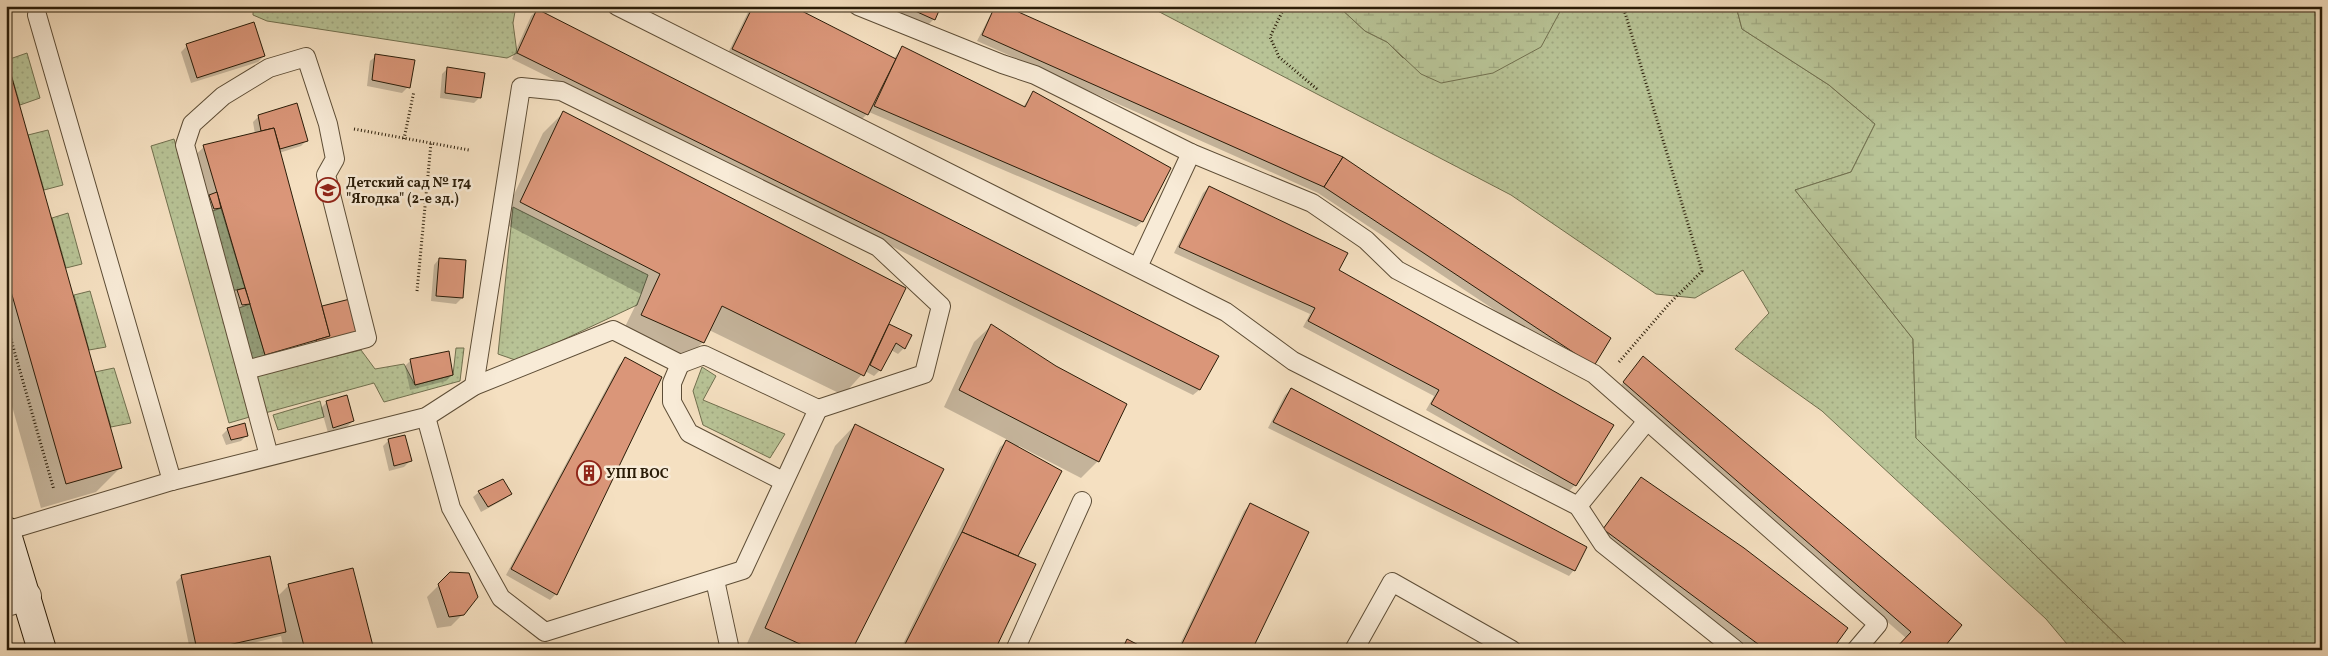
<svg xmlns="http://www.w3.org/2000/svg" width="2328" height="656" viewBox="0 0 2328 656" font-family="Vollkorn,serif">
<style>
.grass{fill:url(#grass-dots);stroke:#71704f}
.wetland{fill:url(#wetland-marsh);stroke:#71704f}
.shadow{fill:#0003}
.building{fill:#da9679;stroke:#2a1c08}
.lines{fill:none;stroke-linecap:round;stroke-linejoin:round}
.lane-casing{stroke:#5d4d36;stroke-width:20}
.street-casing{stroke:#5d4d36;stroke-width:30}
.secondary-casing{stroke:#2a1c08;stroke-width:30}
.path{stroke:#2a1c08;stroke-width:3;stroke-dasharray:1 2.5;stroke-linecap:butt}
.lane{stroke:#f8ebd7;stroke-width:18}
.street{stroke:#f8ebd7;stroke-width:28}
.secondary{stroke:#f8ebd7;stroke-width:28}
.labels{text-anchor:middle;stroke-width:5;stroke-linejoin:round;paint-order:stroke}
.poi-label{font-size:14px;font-weight:bold;fill:#2a1c08;stroke:#f8ebd7;text-anchor:start}
</style>
<defs>
<pattern id="grass-dots" width="8" height="8" patternUnits="userSpaceOnUse" patternTransform="scale(1.25)"><rect width="8" height="8" fill="#b8c396"/><path d="M2 2h.1M6 6h.1" fill="none" stroke="#9ea780" stroke-width="1.8" stroke-linecap="round"/></pattern>
<pattern id="wetland-marsh" width="20" height="14" patternUnits="userSpaceOnUse" patternTransform="scale(1.25)"><rect width="20" height="14" fill="#b8c396"/><path d="M1 5h8M5 5V1M11 12h8M15 12V8" fill="none" stroke="#9ea780"/></pattern>
</defs>
<rect width="100%" height="100%" fill="#f5e0c1"/>
<filter id="stains"><feTurbulence type="fractalNoise" baseFrequency=".004" numOctaves="4"/><feColorMatrix values="0 0 0 0 .2 0 0 0 0 .09 0 0 0 0 .02 0 0 0 .5 -.17"/></filter>
<radialGradient id="worn" r=".72"><stop offset=".6" stop-color="#630" stop-opacity="0"/><stop offset="1" stop-color="#630" stop-opacity=".3"/></radialGradient>
<!-- grass -->
<g class="grass">
<path d="M253,6H516L513,23L517,53L507,58L267,21L253,15Z"/>
<path d="M1148,6H1338L1365,31L1387,42L1403,58L1563,6H1736L1742,29L1829,85L1875,124L1851,172L1795,190L1913,339L1916,438L2132,650H2072L2046,619L1822,411L1735,349L1769,313L1743,270L1695,298L1656,294L1511,195Z"/>
<path d="M27,53L40,98L20,105L7,60Z"/>
<path d="M48,130L63,185L44,190L28,135Z"/>
<path d="M174,139L253,416L229,423L151,146Z"/>
<path d="M513,207L648,275L637,305L518,361L498,354Z"/>
<path d="M221,208L245,288L231,291L210,212Z"/>
<path d="M68,213L82,264L66,268L52,218Z"/>
<path d="M90,291L106,347L89,350L74,295Z"/>
<path d="M250,304L267,361H249L236,309Z"/>
<path d="M456,348H464L460,381L384,402L374,383L265,413L254,376L361,350L375,369L404,364L415,385L453,375Z"/>
<path d="M702,367L716,376L703,400L785,434L770,458L703,425L693,391Z"/>
<path d="M114,368L131,423L111,427L95,372Z"/>
<path d="M320,401L324,417L278,430L273,415Z"/>
</g>
<!-- wetland -->
<g class="wetland">
<path d="M1338,6H1563L1541,47L1493,73L1441,83L1421,74L1387,42L1365,31Z"/>
<path d="M1736,6H2322V650H2132L1916,438L1913,339L1795,190L1851,172L1875,124L1829,85L1742,29Z"/>
</g>
<!-- shadow -->
<g class="shadow">
<path d="M751,6H790L893,60L902,47L1023,107L1033,93L1142,222L1136,227L869,112L861,120L727,55Z"/>
<path d="M885,6H940L934,19L928,25Z"/>
<path d="M995,6H1002L1342,158L1593,365L1587,371L1318,193L977,41Z"/>
<path d="M537,10L1217,356L1199,390L1193,395L512,59L531,16Z"/>
<path d="M187,46L264,56L258,62L191,83L181,52Z"/>
<path d="M376,56L408,87L402,93L367,86L370,61Z"/>
<path d="M6,61L121,467L96,492L41,508L6,385Z"/>
<path d="M448,68L480,97L474,103L440,98L442,74Z"/>
<path d="M563,113L886,329L890,325L904,348L898,354L891,350L880,370L874,376L865,371L843,395L709,330L703,342L682,363L621,335L641,294L501,222L543,133Z"/>
<path d="M259,116L306,141L301,146L279,153L321,309L323,307L359,335L253,366L192,158L204,147L255,134L253,122Z"/>
<path d="M1209,187L1337,270L1575,485L1569,491L1426,410L1434,396L1303,327L1310,314L1174,253L1203,193Z"/>
<path d="M439,259L462,298L456,304L431,301L434,265Z"/>
<path d="M991,326L1098,461L1081,478L1019,446L1017,448L1060,472L1016,557L994,650H900L1000,447L1008,440L944,407L974,342Z"/>
<path d="M625,359L556,594L550,600L506,575L619,365Z"/>
<path d="M411,360L452,375L446,381L410,390L405,366Z"/>
<path d="M1638,364L1940,650L1906,638L1618,389Z"/>
<path d="M1291,389L1574,570L1569,576L1268,428L1285,395Z"/>
<path d="M327,402L353,421L347,427L328,433L321,408Z"/>
<path d="M855,425L851,650L745,648L835,446Z"/>
<path d="M228,429L246,436L241,441L226,445L222,435Z"/>
<path d="M389,440L410,461L404,467L389,471L383,446Z"/>
<path d="M1635,485L1830,650H1753L1598,535Z"/>
<path d="M479,492L511,494L505,499L481,512L473,497Z"/>
<path d="M1250,505V650H1177L1244,511Z"/>
<path d="M451,573L463,614L451,626L437,628L427,597Z"/>
<path d="M182,576L277,597L289,585L372,650H284L281,636L225,650H190L176,582Z"/>
</g>
<!-- building -->
<g class="building">
<path d="M753,6H792L896,59L868,115L732,49Z"/>
<path d="M904,6H941L935,20Z"/>
<path d="M995,6H1005L1343,157L1324,187L982,35Z"/>
<path d="M537,9L1219,356L1200,390L517,53Z"/>
<path d="M254,22L265,56L197,78L186,44Z"/>
<path d="M902,46L1025,107L1033,91L1171,168L1143,222L874,106Z"/>
<path d="M375,54L415,60L410,88L372,80Z"/>
<path d="M6,57L122,468L66,484L6,274Z"/>
<path d="M447,67L485,73L481,98L445,93Z"/>
<path d="M297,103L308,141L280,149L274,128L261,131L258,115Z"/>
<path d="M563,111L906,288L864,376L722,306L704,343L641,315L660,274L520,202Z"/>
<path d="M274,128L330,336L265,355L203,145Z"/>
<path d="M1343,157L1611,338L1594,366L1324,187Z"/>
<path d="M1209,186L1348,253L1339,270L1614,425L1576,486L1431,404L1439,390L1308,321L1315,308L1179,247Z"/>
<path d="M217,192L221,208L214,209L209,195Z"/>
<path d="M439,258L466,260L463,298L436,296Z"/>
<path d="M245,288L250,304L242,305L237,290Z"/>
<path d="M350,299L360,335L318,348L316,340L330,336L322,306Z"/>
<path d="M889,324L912,335L905,349L896,343L881,371L870,365Z"/>
<path d="M991,324L1056,366L1127,404L1099,462L959,390Z"/>
<path d="M449,351L453,375L415,385L410,359Z"/>
<path d="M1643,356L1962,625L1942,650H1894L1911,632L1623,382Z"/>
<path d="M625,357L662,377L557,595L511,569Z"/>
<path d="M1291,388L1587,547L1575,571L1273,422Z"/>
<path d="M347,395L354,421L333,428L326,401Z"/>
<path d="M245,423L248,436L231,440L227,428Z"/>
<path d="M855,424L944,469L852,650H813L765,628Z"/>
<path d="M405,435L412,461L394,466L388,439Z"/>
<path d="M1006,440L1062,471L1018,556L962,532Z"/>
<path d="M1641,477L1744,548L1848,628L1832,650H1766L1603,529Z"/>
<path d="M503,479L512,494L488,507L478,491Z"/>
<path d="M1250,503L1309,532L1252,650H1179Z"/>
<path d="M962,532L1036,564L995,650H902Z"/>
<path d="M270,556L286,632L206,650H197L181,575Z"/>
<path d="M353,568L374,650H305L288,584Z"/>
<path d="M450,572L469,573L478,597L464,615L449,617L438,584Z"/>
<path d="M1127,639L1148,650H1122Z"/>
</g>
<g class="lines">
<defs>
<g id="lane">
<path d="M617,6L1226,312L1293,361L1578,506L1603,544L1736,650"/>
<path d="M858,6L1002,64L1035,75L1191,153L1312,203L1366,240L1397,270L1594,374L1878,624L1856,650"/>
<path d="M37,15L172,481"/>
<path d="M306,57L328,124L335,159L326,175L367,338L246,370L185,145L192,124L223,96L269,68Z"/>
<path d="M1138,267L1191,153"/>
<path d="M246,370L269,456"/>
<path d="M474,386L521,87L561,91L878,247L941,306L924,374L818,409L704,355L680,364"/>
<path d="M426,417L451,508L501,598L545,632L743,570L818,409"/>
<path d="M1578,506L1647,421"/>
<path d="M6,531L172,481L426,417L474,386L613,330L680,364L672,383V402L689,433L783,481"/>
<path d="M715,580L730,650"/>
<path d="M1015,650L1082,501"/>
<path d="M1354,650L1392,582L1512,650"/>
</g>
<path id="street" d="M6,602L27,596"/>
<path id="secondary" d="M6,531L42,650"/>
</defs>
<!-- lane casing -->
<use href="#lane" class="lane-casing"/>
<!-- street casing -->
<use href="#street" class="street-casing"/>
<!-- secondary casing -->
<use href="#secondary" class="secondary-casing"/>
<!-- path -->
<g class="path">
<path d="M1285,6L1270,37L1279,57L1318,90"/>
<path d="M6,7L10,6"/>
<path d="M354,129L469,150"/>
<path d="M404,139L414,91"/>
<path d="M417,291L431,143"/>
<path d="M6,322L54,490"/>
<path d="M1619,362L1669,304L1702,271L1623,6"/>
</g>
<!-- lane -->
<use href="#lane" class="lane"/>
<!-- street -->
<use href="#street" class="street"/>
<!-- secondary -->
<use href="#secondary" class="secondary"/>
</g>
<!-- icons -->
<defs>
<symbol id="school-ring" viewBox="-11 -11 22 22"><circle r="9.5" fill="#f8ebd7" stroke="#8f2418" stroke-width="1.5"/><path d="M0-5L7-2L0 1L-7-2ZM-4 1L0 2.5L4 1V4Q0 6-4 4Z" fill="#8f2418"/></symbol>
<symbol id="building-ring" viewBox="-11 -11 22 22"><circle r="9.5" fill="#f8ebd7" stroke="#8f2418" stroke-width="1.5"/><path d="M-4-6H4V6H1V3H-1V6H-4ZM-2.5-4.3h1.7v1.8h-1.7ZM.8-4.3h1.7v1.8H.8ZM-2.5-1h1.7V.8h-1.7ZM.8-1h1.7V.8H.8Z" fill="#8f2418"/></symbol>
</defs>
<g fill-rule="evenodd">
<use href="#school-ring" x="314" y="176" width="28" height="28"/>
<use href="#building-ring" x="575" y="459" width="28" height="28"/>
</g>
<g class="labels">
<!-- poi labels -->
<g class="poi-label">
<text x="346" y="187">Детский сад № 174<tspan x="346" dy="16">"Ягодка" (2-е зд.)</tspan></text>
<text x="606" y="478">УПП ВОС</text>
</g>
</g>
<!-- margin -->
<rect width="2328" height="656" fill="none" stroke="#f5e0c1" stroke-width="25"/>
<rect x="8" y="8" width="2313" height="641" fill="none" stroke="#2a1c08" stroke-width="2.5"/>
<rect x="12" y="12" width="2303" height="631" fill="none" stroke="#2a1c08"/>
<rect width="100%" height="100%" filter="url(#stains)"/>
<rect width="100%" height="100%" fill="url(#worn)"/>
</svg>
